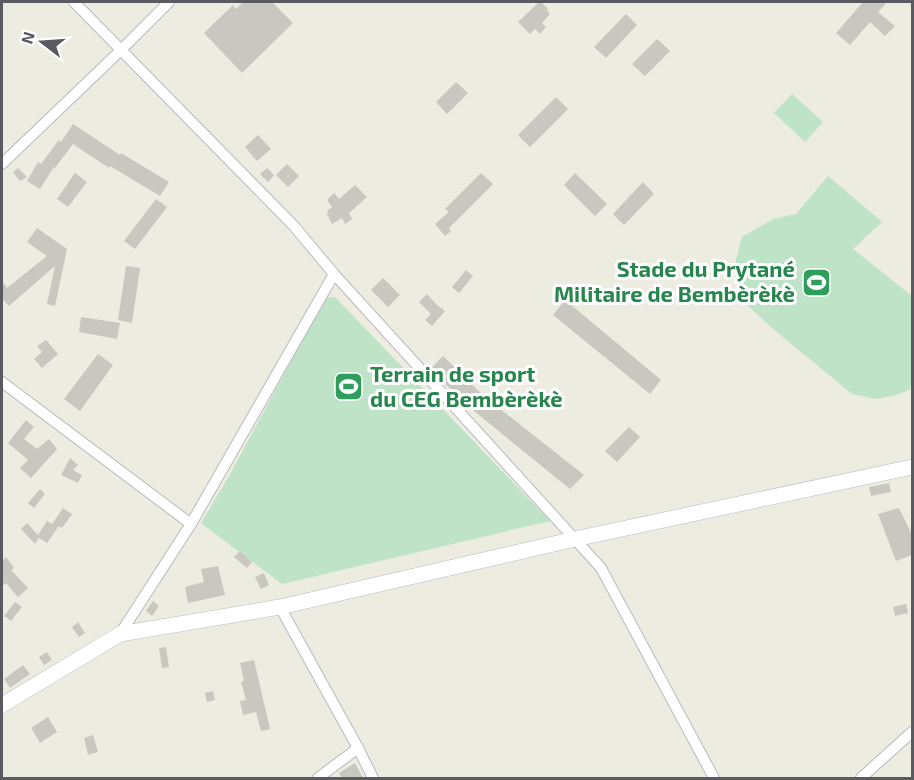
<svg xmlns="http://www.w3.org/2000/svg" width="914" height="780" viewBox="0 0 914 780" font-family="'Exo 2',sans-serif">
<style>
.green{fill:#bee3c6}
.building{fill:#c8c8c0}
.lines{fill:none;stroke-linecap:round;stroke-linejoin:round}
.minor-casing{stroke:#b9b9bf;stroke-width:12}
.secondary-casing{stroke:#babbc2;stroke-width:16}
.minor{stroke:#fff;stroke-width:10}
.secondary{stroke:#fff;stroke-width:15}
.labels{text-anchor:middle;stroke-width:6;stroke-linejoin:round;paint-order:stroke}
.leisure-label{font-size:22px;font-weight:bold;fill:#27864d;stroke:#fff;text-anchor:end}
</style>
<rect width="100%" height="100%" fill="#ecece1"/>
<!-- green -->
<g class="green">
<path d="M792,94L823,122L805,142L774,113Z"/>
<path d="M828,176L882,222L853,249L912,296V385L909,390L893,396L876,399L852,394L772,328L745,303L734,268L742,237L773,219L796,214Z"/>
<path d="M335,297L550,521L282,584L201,523L229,476L325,298Z"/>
</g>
<!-- building -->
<g class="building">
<path d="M243,2H272L293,23L242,73L204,33L233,5L236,9Z"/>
<path d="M539,2H541L548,9L547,10L550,14L542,23L546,27L540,34L535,29L530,34L518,22Z"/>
<path d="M863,2H887L878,12L895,26L885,36L870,22L850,45L836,33Z"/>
<path d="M626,14L637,25L606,58L594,47Z"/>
<path d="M657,39L670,51L645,76L632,64Z"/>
<path d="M456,82L468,93L447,114L436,102Z"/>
<path d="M556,97L568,109L530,147L518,135Z"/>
<path d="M73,124L120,155L121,153L169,182L160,196L110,166L109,168L73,144L55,168L54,167L40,189L27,181L38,162L41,164L59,140L61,142Z"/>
<path d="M258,135L271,149L257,161L245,147Z"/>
<path d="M287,164L299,176L288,187L276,175Z"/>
<path d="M18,168L27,177L20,181L13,172Z"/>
<path d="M267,168L274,175L268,182L260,174Z"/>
<path d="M75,173L87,182L68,207L57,199Z"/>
<path d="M481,173L493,184L449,228L451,231L445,236L435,224L449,212L445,209Z"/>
<path d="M575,173L607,204L595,216L564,185Z"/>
<path d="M643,182L654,194L624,225L613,214Z"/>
<path d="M355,185L367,197L349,213L352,219L345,224L342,218L332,224L327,214L328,210L332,207L327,200L334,193L339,199Z"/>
<path d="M156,199L167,207L135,249L124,241Z"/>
<path d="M37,228L67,249L55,306L47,304L55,266L9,306L2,299V281L7,288L47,256L27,242Z"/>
<path d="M126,266L140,268L132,323L118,320Z"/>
<path d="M466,270L473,276L459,293L452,287Z"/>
<path d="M383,278L400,295L388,307L371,290Z"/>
<path d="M427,294L437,305L445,311L432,326L425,320L431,314L419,302Z"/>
<path d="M565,300L661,380L650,394L553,315Z"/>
<path d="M81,317L120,323L117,339L79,332Z"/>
<path d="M46,340L58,354L42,368L34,359L42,352L37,346Z"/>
<path d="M98,354L113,365L80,411L64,399Z"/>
<path d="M443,356L485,397L584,475L570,489L469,407L430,369Z"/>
<path d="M26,420L34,427L24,439L37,449L49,439L57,449L31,478L20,468L28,460L8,443Z"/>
<path d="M629,427L640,437L617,462L605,451Z"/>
<path d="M70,458L78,465L73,470L82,475L78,483L61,475Z"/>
<path d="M889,483L891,492L871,496L869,487Z"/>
<path d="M40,489L45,494L34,508L28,503Z"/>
<path d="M63,508L72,514L62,528L59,526L47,543L39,538L35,544L21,529L27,523L38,535L47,521L52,524Z"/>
<path d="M899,508L912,535V555L896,561L878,514Z"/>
<path d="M240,551L252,562L247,568L234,557Z"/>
<path d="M6,557L14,568L11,570L28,588L18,597L6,583L2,586V561Z"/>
<path d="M218,566L225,595L188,603L185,587L204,582L201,569Z"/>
<path d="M264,573L269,585L261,589L255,577Z"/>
<path d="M153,601L159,606L152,616L146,611Z"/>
<path d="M15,602L22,607L11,621L4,616Z"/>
<path d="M906,604L908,613L895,616L893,607Z"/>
<path d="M78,622L85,633L79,637L72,627Z"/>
<path d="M166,647L169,667L162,668L159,648Z"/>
<path d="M47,652L52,660L44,665L39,657Z"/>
<path d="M254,660L270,729L261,731L256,712L243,715L240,701L246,700L241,682L244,681L240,663Z"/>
<path d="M23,665L30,674L10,688L4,679Z"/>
<path d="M213,691L215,700L207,702L205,693Z"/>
<path d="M48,717L57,732L40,743L31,728Z"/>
<path d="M93,735L98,752L88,755L84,738Z"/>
<path d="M355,763L363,778H342L339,773Z"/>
</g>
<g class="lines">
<defs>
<g id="minor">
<path d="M74,2L293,225L334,274L601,568L714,778"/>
<path d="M2,164L121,50L169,2"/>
<path d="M2,382L191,524"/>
<path d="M280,607L358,748L373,778"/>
<path d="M120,634L191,524L334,274"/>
<path d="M318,778L358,748"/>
<path d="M861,778L912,732"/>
</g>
<path id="secondary" d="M2,705L120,634L280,607L575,539L912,467"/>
</defs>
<!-- minor casing -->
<use href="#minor" class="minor-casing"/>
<!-- secondary casing -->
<use href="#secondary" class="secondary-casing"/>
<!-- minor -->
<use href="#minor" class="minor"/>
<!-- secondary -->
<use href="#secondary" class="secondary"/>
</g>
<!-- icons -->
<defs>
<symbol id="stadium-square" viewBox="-11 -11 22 22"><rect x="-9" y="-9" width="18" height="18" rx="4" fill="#2e9e5b" stroke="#fff"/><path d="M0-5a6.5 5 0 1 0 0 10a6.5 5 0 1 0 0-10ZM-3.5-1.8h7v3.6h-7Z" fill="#fff"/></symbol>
</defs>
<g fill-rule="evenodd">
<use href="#stadium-square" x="800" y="266" width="33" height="33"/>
<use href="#stadium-square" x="332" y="370" width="33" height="33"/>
</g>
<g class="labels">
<!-- leisure labels -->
<g class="leisure-label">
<text x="795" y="277">Stade du Prytané<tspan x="795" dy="25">Militaire de Bembèrèkè</tspan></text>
<text x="370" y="382" text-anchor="start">Terrain de sport<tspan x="370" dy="25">du CEG Bembèrèkè</tspan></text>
</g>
</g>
<!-- border -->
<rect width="914" height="780" fill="none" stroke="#595b61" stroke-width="6"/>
<!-- north arrow -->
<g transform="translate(42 42) rotate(287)" stroke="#ffffff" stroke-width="4.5" paint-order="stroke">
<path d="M0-4.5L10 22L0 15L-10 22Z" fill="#595b61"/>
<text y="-9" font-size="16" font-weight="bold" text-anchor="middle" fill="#595b61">N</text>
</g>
</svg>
